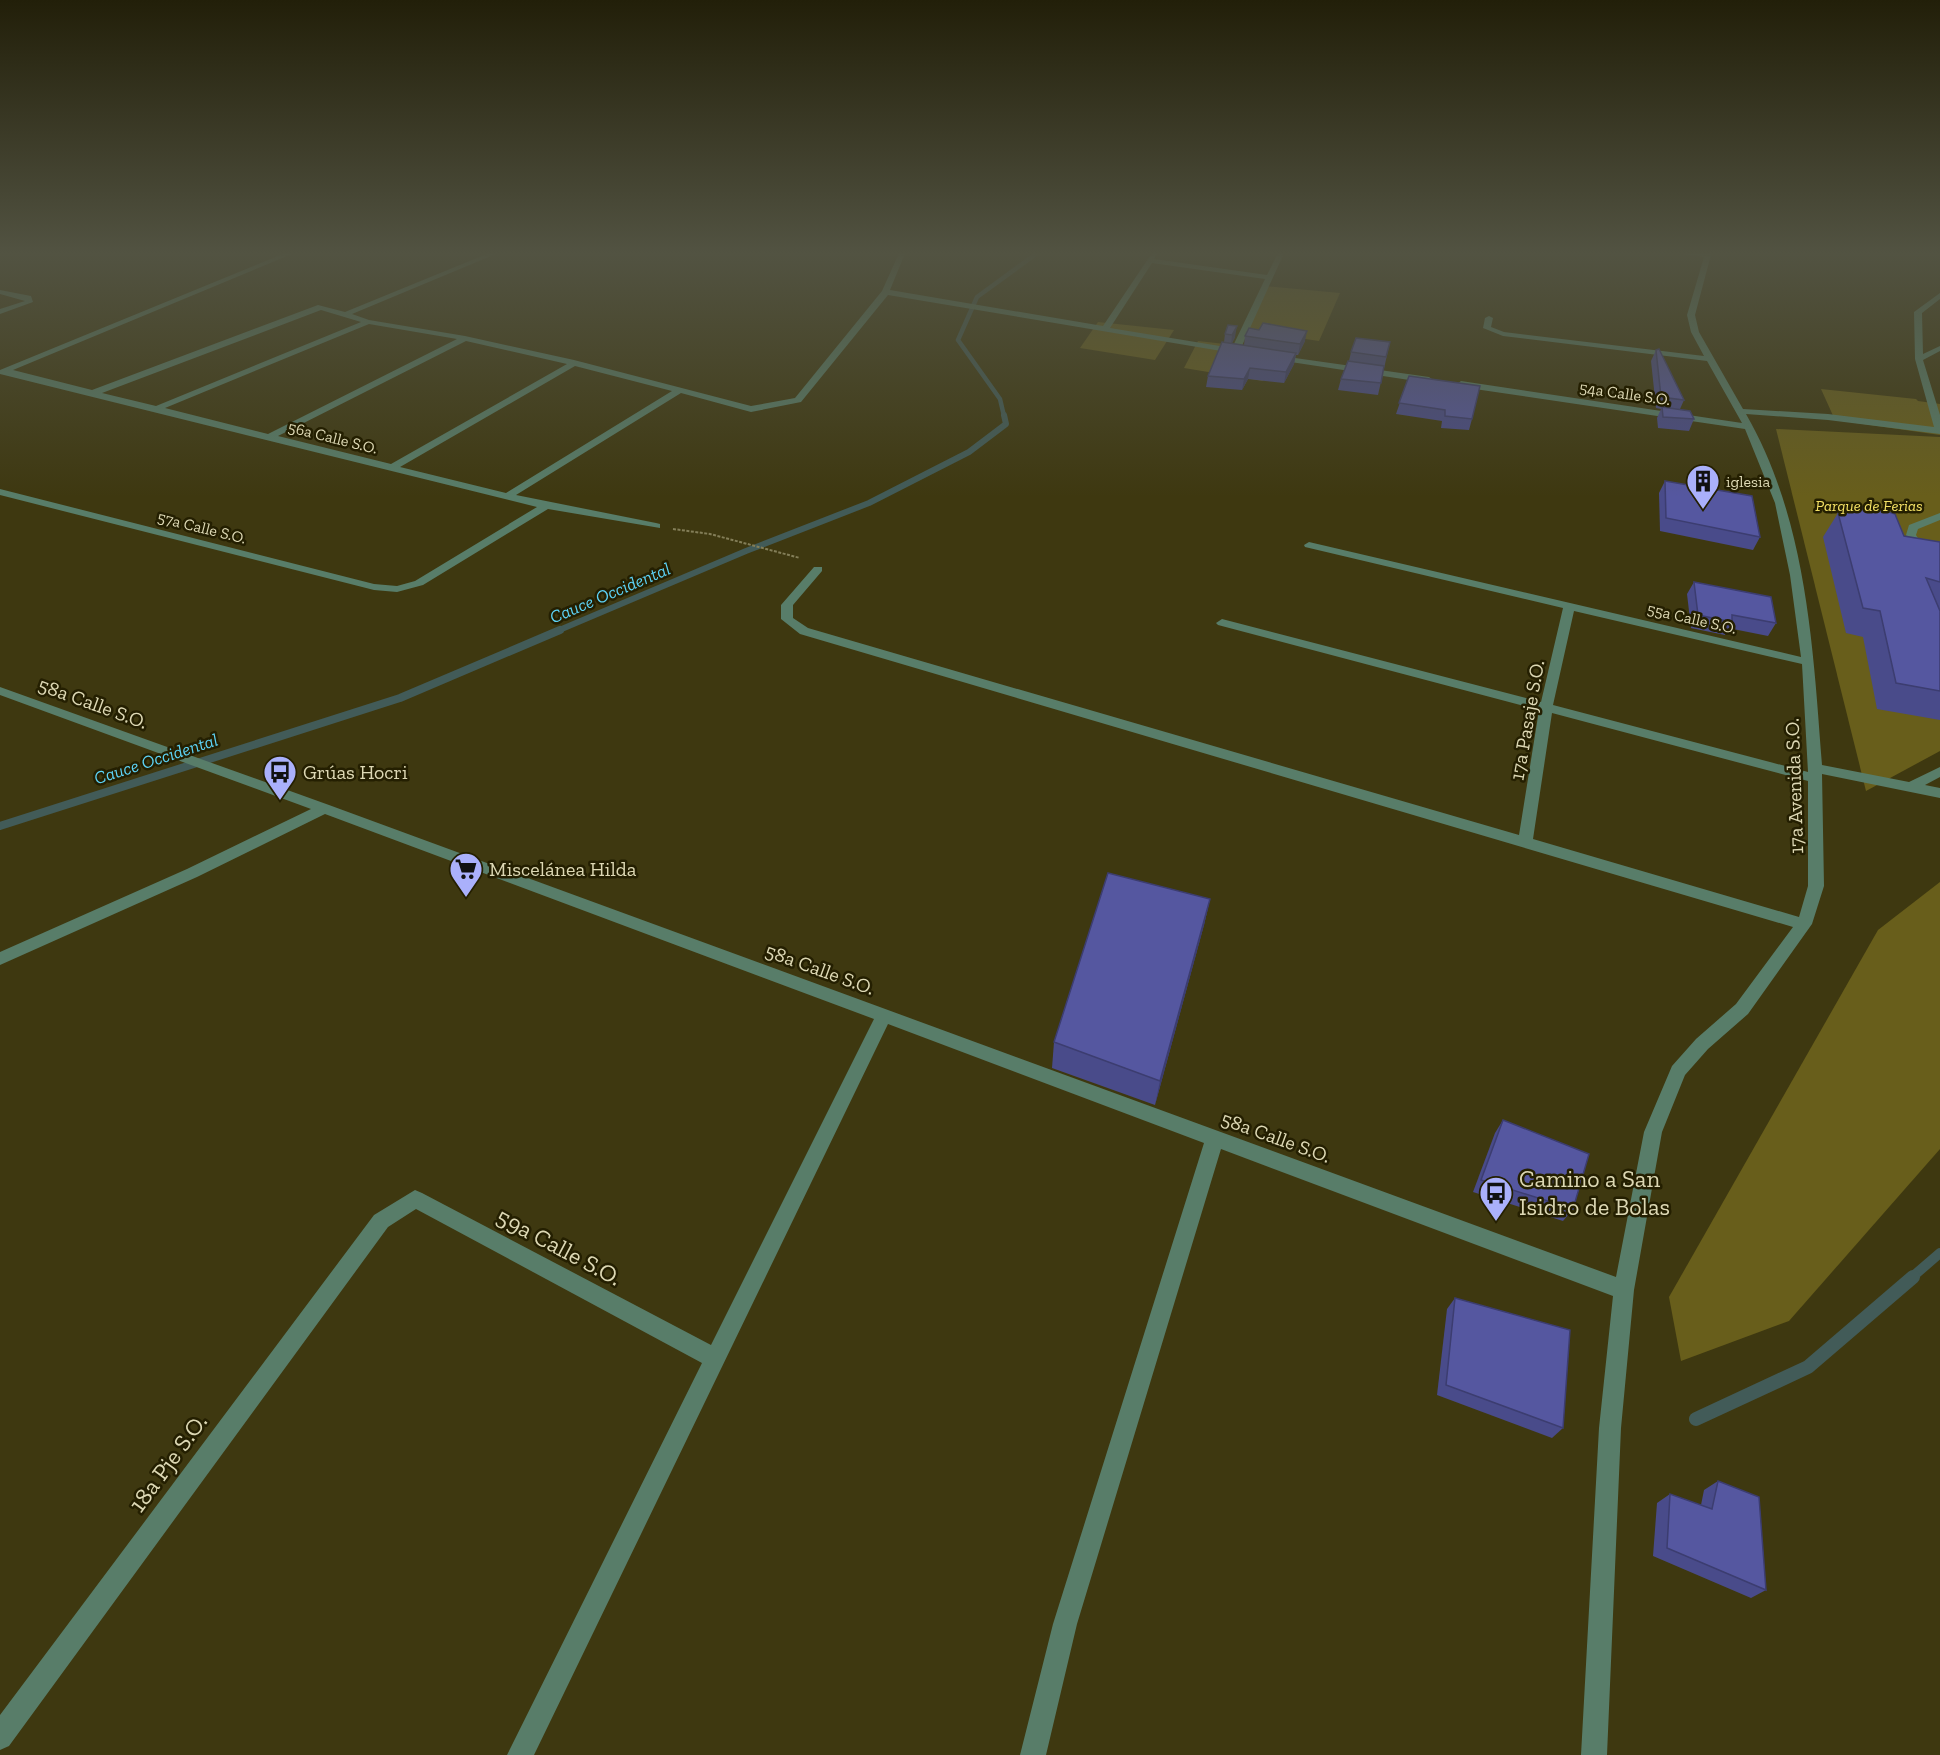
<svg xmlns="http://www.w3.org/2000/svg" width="1940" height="1755" viewBox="0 0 1940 1755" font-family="'Zilla Slab',serif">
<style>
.green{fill:#685e1b}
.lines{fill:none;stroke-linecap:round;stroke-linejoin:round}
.stream-far4{stroke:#425b58;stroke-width:4.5}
.stream-far3{stroke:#425b58;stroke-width:6}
.stream-far2{stroke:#425b58;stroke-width:8}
.stream-far1{stroke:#425b58;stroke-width:10}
.stream{stroke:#425b58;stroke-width:14}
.path{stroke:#837e58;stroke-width:2;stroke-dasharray:3 1.5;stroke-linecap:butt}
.minor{fill:#587d69;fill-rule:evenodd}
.wall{fill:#494b8a}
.shaded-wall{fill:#3c3d70}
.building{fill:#5557a0;stroke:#3c3d70;stroke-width:1.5}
.labels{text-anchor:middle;stroke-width:5;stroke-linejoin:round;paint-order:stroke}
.far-street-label{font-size:16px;fill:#ddd8b4;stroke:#241f01}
.far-poi-label{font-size:16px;fill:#ddd8b4;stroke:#241f01;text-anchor:start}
.far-park-label{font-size:16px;font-style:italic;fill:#f5e265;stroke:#241f01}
.far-water-label{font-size:18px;font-style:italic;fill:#5dd3f6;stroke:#241f01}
.street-label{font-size:20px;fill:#ddd8b4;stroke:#241f01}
.poi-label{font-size:20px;fill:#ddd8b4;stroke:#241f01;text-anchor:start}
.near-poi-label{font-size:24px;fill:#ddd8b4;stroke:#241f01;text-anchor:start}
.near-street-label{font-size:24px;fill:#ddd8b4;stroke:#241f01}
</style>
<rect width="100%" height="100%" fill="#3e3810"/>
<!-- green -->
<g class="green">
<path d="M1265,286L1340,293L1319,341L1244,330Z"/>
<path d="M1098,322L1174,330L1155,360L1080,348Z"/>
<path d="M1198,341L1278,350L1263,381L1184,368Z"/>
<path d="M1821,389L1916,399L1918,401L1940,404V435L1835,420Z"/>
<path d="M1776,429L1940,437V751L1866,791Z"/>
<path d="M1940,882V1149L1789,1321L1681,1361L1669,1297L1878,930Z"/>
</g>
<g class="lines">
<!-- stream-far4 -->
<path class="stream-far4" d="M1004,416L1000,399L958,340L977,297L1036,254L1033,251"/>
<!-- stream-far3 -->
<path class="stream-far3" d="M557,631L746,551L869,503L969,452L1006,424L1004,415"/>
<!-- stream-far2 -->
<path class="stream-far2" d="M0,826L400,698L560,630"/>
<!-- stream-far1 -->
<path class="stream-far1" d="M1911,1278L1940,1253"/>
<!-- stream -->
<path class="stream" d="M1696,1419L1808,1367L1913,1277"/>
<!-- path -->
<path class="path" d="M673,529L710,534L800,558"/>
<!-- minor -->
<g class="minor">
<path d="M290,251H299L13,370L92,390L318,305L345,312L494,251H503L352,314L369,320L465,336L574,360L751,406L795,398L882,291L900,251H906L890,290L1103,326L1152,253L1157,254L1154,259L1267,275L1279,251H1285L1240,350L1243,352L1239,354L888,295L801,402L751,412L681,393L516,495L656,523L660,524V528L548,509L423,585L397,592L374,590L0,495V489L374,584L397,586L415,581L537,507L0,374V370ZM1152,263L1265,279L1232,348L1110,328ZM321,310L361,322L156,406L102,393ZM369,324L457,339L268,434L165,408ZM466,341L567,364L391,464L278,436ZM575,366L672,391L506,493L400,467Z"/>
<path d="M728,251H736L730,255L727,253Z"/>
<path d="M1663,251H1712L1695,315L1699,332L1743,409L1828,414L1934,427L1915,359L1914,312L1940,293V299L1922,313L1923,354L1940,346V351L1923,360L1940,415V434L1828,420L1746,414C1807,520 1813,647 1822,765L1909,782L1940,767V777L1925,785L1940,788V798L1822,774L1824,886L1812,924L1748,1014L1708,1049L1685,1075L1662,1132L1634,1290L1621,1428L1607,1755H1581L1599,1428L1613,1296L1221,1149L1077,1624L1046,1755H1020L1053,1624L1204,1143L888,1024L534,1755H507L702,1363L416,1209L388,1227L9,1746L0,1750V1715L374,1215L415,1190L422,1193L711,1345L874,1019L325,814L197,877L0,965V952L187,869L311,809L0,695V687L329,805L1616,1277L1644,1132L1672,1066L1696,1039L1736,1004L1793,927L800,634L781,619V605L814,567H822V571L793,605V618L808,628L1519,835L1539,710L1218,625L1216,623L1222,619L1541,702L1563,608L1305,547L1304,545L1309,542L1801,657L1790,575L1775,503L1745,429L1461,387L1457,384L1461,381L1742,423L1707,361L1503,336L1483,328L1485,318L1489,316L1493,318L1491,327L1504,332L1704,356L1691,332L1687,315L1704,257ZM1574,611L1802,664L1808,772L1553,705ZM1552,713L1808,781V886L1799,917L1533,839Z"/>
<path d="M0,290L31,296L33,302L0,314V309L25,301L0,294Z"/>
<path d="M1274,355L1429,377L1433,380L1429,383L1271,359L1270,357Z"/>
<path d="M1940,513V520L1918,529L1916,535L1921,543L1940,548V554L1913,547L1906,535L1909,525Z"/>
</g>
</g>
<!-- wall -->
<g class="wall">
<path d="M1228,325L1235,337L1232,343L1244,345L1245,336L1305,341L1298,355H1296L1294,364L1284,383L1248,379L1242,390L1206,387L1208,376L1224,342L1225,334Z"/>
<path d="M1390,342L1378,395L1338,390L1341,379L1349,361L1351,352Z"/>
<path d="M1656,350L1684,400L1680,409L1694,419L1689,431L1658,428L1657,418L1661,409L1656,408L1651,361Z"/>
<path d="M1409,376L1472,419L1469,430L1441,428L1442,421L1396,414Z"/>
<path d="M1665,481L1760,537L1753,550L1660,531L1659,493Z"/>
<path d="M1838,513L1904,536L1940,542V720L1877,709L1863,637L1846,633L1823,537Z"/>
<path d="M1694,582L1776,623L1768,636L1728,628L1725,635L1691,628L1687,594Z"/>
<path d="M1210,899L1204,925L1155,1105L1052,1068L1054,1042Z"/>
<path d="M1503,1120L1573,1209L1563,1221L1473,1192L1495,1133Z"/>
<path d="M1455,1298L1563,1428L1552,1438L1437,1395L1447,1309Z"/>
<path d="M1718,1481L1766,1590L1751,1598L1653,1556L1657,1503L1670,1494L1701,1505L1704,1490Z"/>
</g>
<!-- shaded-wall -->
<g class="shaded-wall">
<path d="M1237,326L1235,337L1231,345L1232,335Z"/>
<path d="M1307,331L1305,341L1298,355L1300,344Z"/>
<path d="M1296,353L1294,364L1284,383L1286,372Z"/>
<path d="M1250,368L1248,379L1242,390L1244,379Z"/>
<path d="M1210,899L1204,925L1155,1105L1160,1081Z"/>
</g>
<!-- building -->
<g class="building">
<path d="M1263,323L1307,331L1300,344L1245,336L1249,328L1259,330Z"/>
<path d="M1228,325L1237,326L1232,335L1225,334Z"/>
<path d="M1356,338L1390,342L1386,357L1351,352Z"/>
<path d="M1222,342L1296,353L1286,372L1250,368L1244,379L1208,376Z"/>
<path d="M1659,349L1684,400L1661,397L1656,350Z"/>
<path d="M1348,361L1384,366L1381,383L1341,379Z"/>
<path d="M1409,376L1480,386L1472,419L1445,416V410L1399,403Z"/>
<path d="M1662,407L1690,411L1694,419L1663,417Z"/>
<path d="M1665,481L1752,496L1760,537L1666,518Z"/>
<path d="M1847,505L1880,509L1895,514L1904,536L1940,542V582L1926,578L1940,611V691L1896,683L1880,611L1863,608L1838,513Z"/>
<path d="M1694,582L1771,597L1776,623L1732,615V622L1698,615Z"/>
<path d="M1108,873L1210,899L1160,1081L1054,1042Z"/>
<path d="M1503,1120L1589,1154L1573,1209L1481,1180Z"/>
<path d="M1455,1298L1570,1330L1563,1428L1446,1385Z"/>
<path d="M1718,1481L1759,1497L1766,1590L1667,1548L1670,1494L1712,1509Z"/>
</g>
<!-- sky -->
<linearGradient id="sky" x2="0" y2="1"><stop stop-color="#221f09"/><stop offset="0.51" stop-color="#525342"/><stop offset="1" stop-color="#525342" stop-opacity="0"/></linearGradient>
<rect width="1940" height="497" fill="url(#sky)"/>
<!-- icons -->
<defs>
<symbol id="building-pin" viewBox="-11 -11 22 30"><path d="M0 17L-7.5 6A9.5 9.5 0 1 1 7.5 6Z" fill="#aab0fb" stroke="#241f01"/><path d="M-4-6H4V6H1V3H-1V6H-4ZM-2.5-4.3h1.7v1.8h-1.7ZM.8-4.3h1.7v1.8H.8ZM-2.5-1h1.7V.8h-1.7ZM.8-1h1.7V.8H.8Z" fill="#111"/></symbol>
<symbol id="bus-pin" viewBox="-11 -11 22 30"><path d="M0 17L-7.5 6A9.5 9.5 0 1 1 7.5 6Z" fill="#aab0fb" stroke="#241f01"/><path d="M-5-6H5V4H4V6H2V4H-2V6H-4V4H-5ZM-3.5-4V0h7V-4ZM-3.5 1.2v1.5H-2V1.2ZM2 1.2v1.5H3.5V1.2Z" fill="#111"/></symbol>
<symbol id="supermarket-pin" viewBox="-11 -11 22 30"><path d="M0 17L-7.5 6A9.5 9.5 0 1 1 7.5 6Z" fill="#aab0fb" stroke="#241f01"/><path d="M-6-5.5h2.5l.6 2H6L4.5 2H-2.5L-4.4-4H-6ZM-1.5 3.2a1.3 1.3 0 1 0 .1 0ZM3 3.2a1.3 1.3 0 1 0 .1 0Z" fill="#111"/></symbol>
</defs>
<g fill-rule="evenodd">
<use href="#building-pin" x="1684" y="462" width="38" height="52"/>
<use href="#bus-pin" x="261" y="753" width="38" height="52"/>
<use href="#supermarket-pin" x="447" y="850" width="38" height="52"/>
<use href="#bus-pin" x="1477" y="1174" width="38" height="52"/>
</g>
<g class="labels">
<!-- far-street labels -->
<g class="far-street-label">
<text transform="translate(1625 393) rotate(8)" y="6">54a Calle S.O.</text>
<text transform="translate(333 437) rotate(14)" y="6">56a Calle S.O.</text>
<text transform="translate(202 527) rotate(14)" y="6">57a Calle S.O.</text>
<text transform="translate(1692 618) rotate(13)" y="6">55a Calle S.O.</text>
</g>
<!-- far-poi labels -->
<g class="far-poi-label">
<text x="1726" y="487">iglesia</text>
</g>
<!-- far-park labels -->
<g class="far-park-label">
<text x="1869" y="511">Parque de Ferias</text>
</g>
<!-- far-water labels -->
<g class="far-water-label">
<text transform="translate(610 593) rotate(-23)" y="6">Cauce Occidental</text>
<text transform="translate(156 759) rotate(-18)" y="6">Cauce Occidental</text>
</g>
<!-- street labels -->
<g class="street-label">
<text transform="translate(93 703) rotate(20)" y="7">58a Calle S.O.</text>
<text transform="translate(1527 720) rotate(-80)" y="7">17a Pasaje S.O.</text>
<text transform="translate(1794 786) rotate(-92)" y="7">17a Avenida S.O.</text>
<text transform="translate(820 969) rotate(20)" y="7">58a Calle S.O.</text>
<text transform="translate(1276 1137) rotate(20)" y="7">58a Calle S.O.</text>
</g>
<!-- poi labels -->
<g class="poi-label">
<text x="303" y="779">Grúas Hocri</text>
<text x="489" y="876">Miscelánea Hilda</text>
</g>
<!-- near-poi labels -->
<g class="near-poi-label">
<text x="1519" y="1187">Camino a San<tspan x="1519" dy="28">Isidro de Bolas</tspan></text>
</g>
<!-- near-street labels -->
<g class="near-street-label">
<text transform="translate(559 1247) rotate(28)" y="8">59a Calle S.O.</text>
<text transform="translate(168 1463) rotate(-54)" y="8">18a Pje S.O.</text>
</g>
</g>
</svg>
